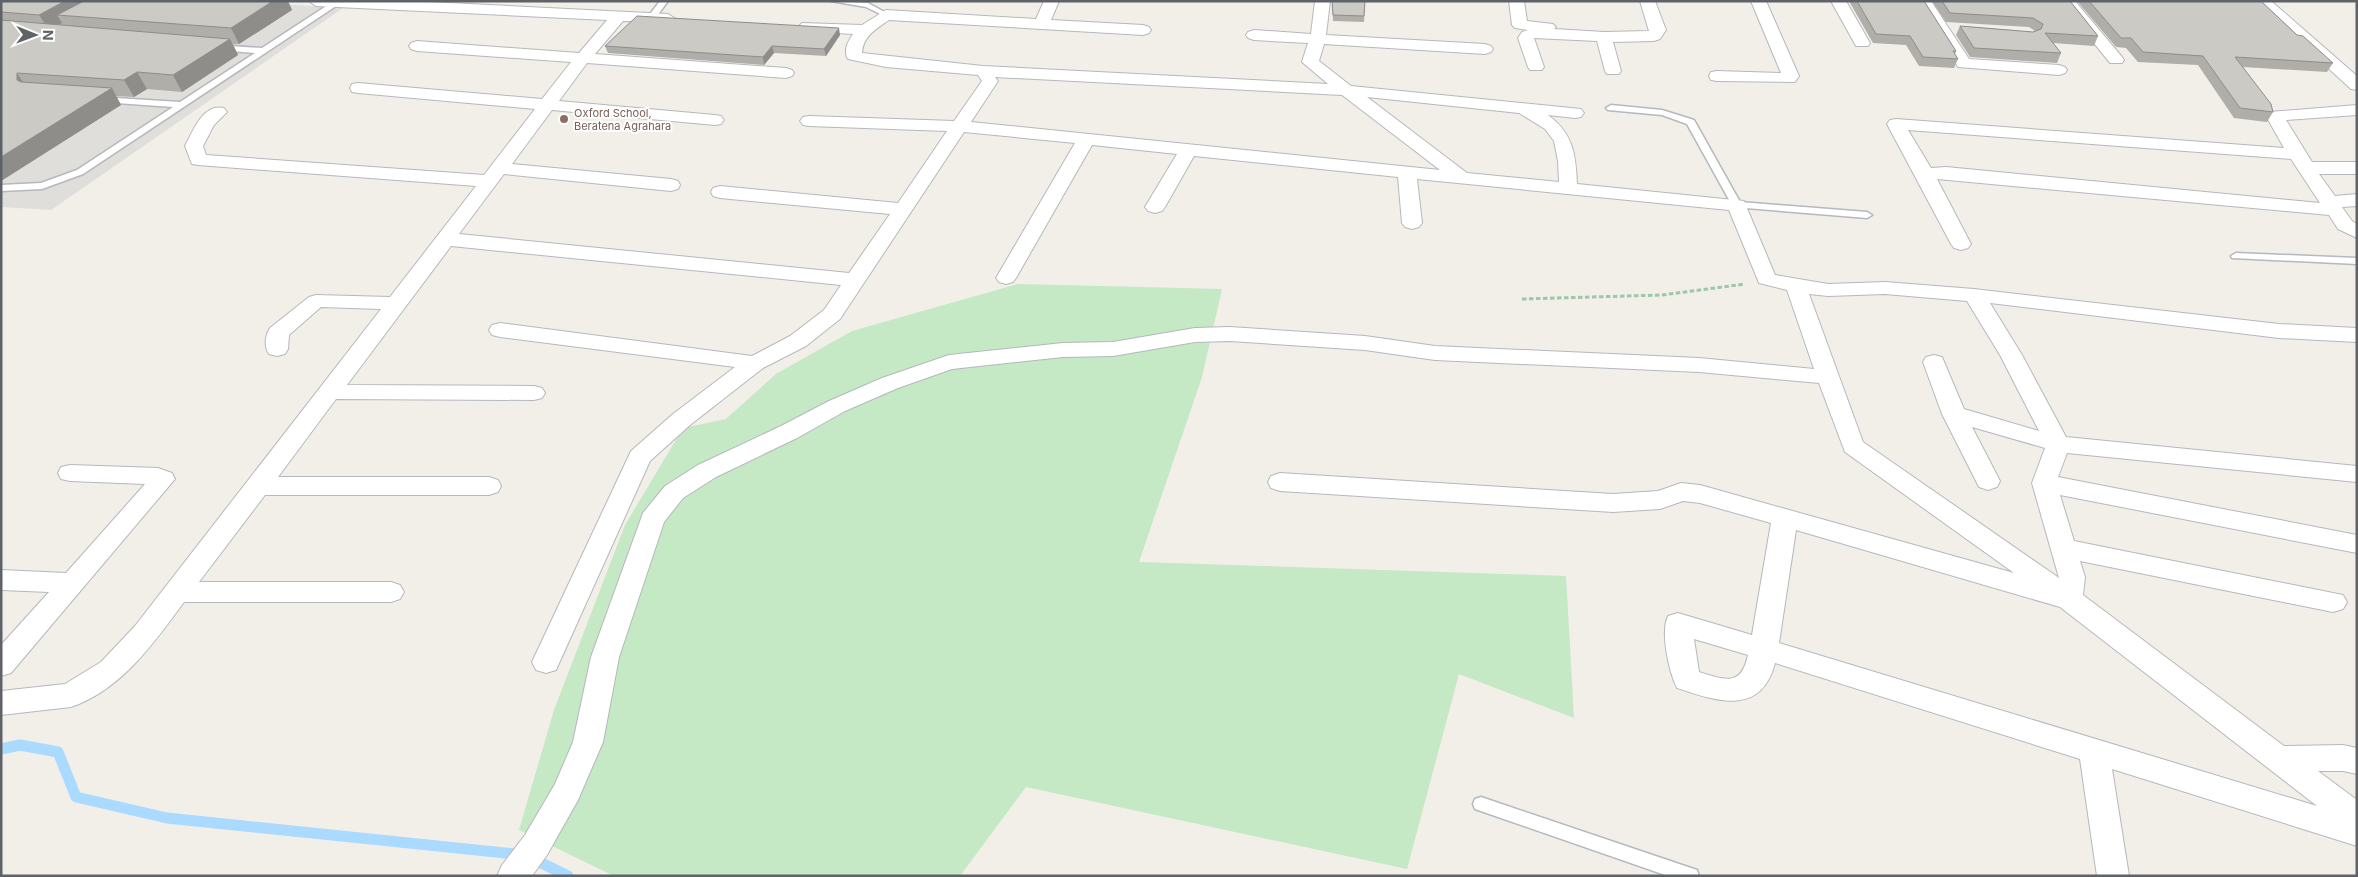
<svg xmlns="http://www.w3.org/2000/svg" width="2358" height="877" viewBox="0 0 2358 877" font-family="Inter,sans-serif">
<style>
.industrial{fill:#e0deda}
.green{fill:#c5e8c5}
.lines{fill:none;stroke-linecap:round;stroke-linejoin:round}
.stream{stroke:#aadaff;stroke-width:11}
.lane-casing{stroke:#b5b8bc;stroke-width:3}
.street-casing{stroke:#b5b8bc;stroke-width:2}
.path{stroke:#9cc7a9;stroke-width:3;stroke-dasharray:4.5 2.5;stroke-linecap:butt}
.lane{fill:#fff;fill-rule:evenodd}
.street{fill:#fff;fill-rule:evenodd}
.wall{fill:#afaea9}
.shaded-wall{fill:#8f8d8a}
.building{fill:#cccac5;stroke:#8f8d8a}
.education-dot{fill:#8d6e63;stroke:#fff;stroke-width:2}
.labels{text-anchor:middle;stroke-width:4;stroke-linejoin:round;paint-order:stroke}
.far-education-label{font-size:11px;fill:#785e54;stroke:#fff;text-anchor:start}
</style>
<rect width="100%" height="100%" fill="#f1efe8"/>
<!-- industrial -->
<path class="industrial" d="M1,1H229L343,8L51,210L1,207Z"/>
<!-- green -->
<path class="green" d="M1018,284L1222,289L1202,377L1139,562L1566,576L1574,718L1459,674L1407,869L1026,787L960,876H614L519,830L554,710L625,525L683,428L726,419L776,374L852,331Z"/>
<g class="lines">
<!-- stream -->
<path class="stream" d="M1,749L20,745L58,752L76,797L167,818L525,855L568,876"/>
<defs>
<g id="lane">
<path d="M334,1L342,2L83,174L42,189L1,191V185L41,183L77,170L173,107L102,102L99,101V97L180,102L255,53L217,50L214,49V45L262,48Z"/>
<path d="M660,1H668L654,20H648L647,18Z"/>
<path d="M831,1L868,3L890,15L886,17L866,7Z"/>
<path d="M1611,105L1662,110L1694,120L1740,202L1867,212L1872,215L1867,218L1733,207L1687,124L1662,115L1608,110L1606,108Z"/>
<path d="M2236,253L2357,258V264L2232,258L2231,256Z"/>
<path d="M1481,797L1691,868L1697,870L1699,876H1668L1475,809L1473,804L1475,799Z"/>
</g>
<g id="street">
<path d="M309,1H409L668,14L676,19L673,22L623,21L595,54L786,68L792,70L794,73L792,76L786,78L587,63L559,101L715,115L721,116L724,120L721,124L715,125L552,110L512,164L671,179L678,181L680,185L678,189L671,191L504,174L459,234L849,273L890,214L720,198L713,196L711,192L713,188L720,186L898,203L947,131L809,126L803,125L800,121L803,117L809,116L954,121L982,81L978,75L886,67L848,59C843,51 848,41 853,34L807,31L802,29L799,26L802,23L862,25L886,10L1036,19L1044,1H1059L1051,20L1143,25L1149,27L1151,30L1149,33L1143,35L889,20C876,29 863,36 862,53L983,66L1328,84L1302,62L1308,43L1254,40L1248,38L1246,35L1248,32L1254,30L1311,34L1315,1H1330L1326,35L1485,44L1491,46L1493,49L1491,52L1485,54L1324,44L1319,61L1351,86L1581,109L1584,113L1581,117L1575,118L1548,115C1573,133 1576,155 1577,184L1744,201L1775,275L1828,284L1885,282L1974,289L2279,324L2357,328V342L2279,338L1990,303L2022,355L2066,437L2357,466V482L2067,453L2058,477L2357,535V553L2060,495L2074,541L2343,595L2347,602L2343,609L2333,612L2080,561L2085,577L2083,595L2284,746L2343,745L2357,748V774L2343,771H2318L2357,800V846L2112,769L2129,876H2097L2080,759L1775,663C1761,717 1716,701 1677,688C1669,672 1660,632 1668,616L1678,613L1752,635L1771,523L1700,503L1683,501L1660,509L1613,512L1280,491L1271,488L1268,482L1271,476L1280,473L1613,494L1658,491L1681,483L1700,485L2014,573L1845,452L1819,383L1699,372L1435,360L1365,350L1230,341L1195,342L1113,356L1063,357L952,369L898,388L845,411L797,438L716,477L683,498L664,522L619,657L603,742L578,800L547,855L532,876H497L502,865L525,835L555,784L573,742L591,657L643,513L665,486L698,465L781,426L829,401L882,378L949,355L1063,343L1113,342L1195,328L1230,327L1365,336L1435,346L1699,358L1814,369L1787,290L1759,283L1729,210L1417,179L1422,223L1419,227L1412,229L1405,227L1402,223L1398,177L1194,156L1165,207L1162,211L1155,213L1148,211L1145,207L1177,154L1092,145L1016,278L1013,282L1006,284L999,282L996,278L1075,143L964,132L840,319L806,346L763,368L690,425L650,461L556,670L546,673L536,670L532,662L631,451L673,414L735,367L500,337L492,335L489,330L492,325L500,323L752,356L790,336L824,310L841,285L451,246L347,385L534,386L542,388L545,393L542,398L534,400L336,399L278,477H489L498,480L501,486L498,492L489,495H265L199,582H391L400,585L404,592L400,599L391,602H184C154,643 121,690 71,707L1,715V691L65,684L101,662L135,626L381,309L321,307L289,335L288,349L285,354L277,356L269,354C264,347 265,335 270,328L309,297L316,295L390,297L476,186L198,165L192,164L185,146C193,131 203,103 224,108L227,112L214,125L203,146L206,155L484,175L535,109L358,93L352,92L350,88L352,84L358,83L542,99L571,62L417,51L411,49L409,46L411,43L417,41L579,53L607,20L316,6ZM995,77L1342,95L1440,170L971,122L998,81ZM1367,97L1519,113L1545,129L1554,141L1558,161L1559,182L1467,173ZM1809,294L1828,296L1885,294L1967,301L2000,355L2039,431L1964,409L1942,357L1934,355L1926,357L1923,362L1942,414L1979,487L1988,490L1997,487L2000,481L1972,427L2045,448L2032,483L2059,578L1863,442ZM1796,530L2060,607L2317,806L1779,643ZM1694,639L1748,655C1741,687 1726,680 1699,672Z"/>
<path d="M1509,1H1524L1527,21L1553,24L1556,27L1554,29L1604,32L1649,31L1640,1H1655L1666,30L1660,39L1654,41L1613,42L1621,71L1619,74H1607L1605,71L1597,41L1534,38L1544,67L1542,70H1530L1528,67L1518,38L1522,32L1528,30L1515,28L1512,25Z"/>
<path d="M1751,1H1766L1799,76L1795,82L1717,81L1711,80L1709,76L1711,72L1717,71L1781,73Z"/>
<path d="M1831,1H1846L1870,43L1868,46H1856Z"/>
<path d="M1916,1H1931L1969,59L2059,65L2065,67L2067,70L2065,73L2059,75L1958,67Z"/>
<path d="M2060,1H2075L2122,57L2124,60L2122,63H2110Z"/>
<path d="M2255,1H2271L2357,76V90L2351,89Z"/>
<path d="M2357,105V115L2286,120L2312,162H2357V174H2319L2335,196L2357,194V206L2342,207L2352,221L2357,224V238L2338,229L2329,215L1937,179L1971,244L1968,248L1961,250L1954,248L1951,244L1887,124L1890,120L1896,119L2284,148L2266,116L2269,112ZM1908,130L2291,159L2320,203L1946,167L1931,168Z"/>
<path d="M70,465L158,468L172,473L175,479L11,673L1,676V645L49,592L1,590V570L66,573L145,484L70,481L61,479L58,473L61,467Z"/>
</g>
</defs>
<!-- lane casing -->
<use href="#lane" class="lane-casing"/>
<!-- street casing -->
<use href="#street" class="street-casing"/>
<!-- path -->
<path class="path" d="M1522,299L1662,295L1745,284"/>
<!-- lane -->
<use href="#lane" class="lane"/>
<!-- street -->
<use href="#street" class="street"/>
</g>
<!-- wall -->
<g class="wall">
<path d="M1,1H288L292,10L239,44H233L238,55L182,92L147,89L134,97L116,96L121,105L1,181Z"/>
<path d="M1332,1H1365L1364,22L1333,21Z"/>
<path d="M1849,1H1924L1956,51L1955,54L1958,59L1954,68L1919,66L1906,45L1873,43Z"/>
<path d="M1932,1H2070L2098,36L2094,46L2053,43L2061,53L2057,63L1970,57L1956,35L1960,26L2033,32L2035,31L2029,27L1946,22Z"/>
<path d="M2077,1H2261L2297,35L2333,63L2327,72L2243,67L2273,112L2267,122L2234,118L2198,65L2138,62L2126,48L2116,47Z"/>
<path d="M840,35L826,56L774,53L764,65L608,53L605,46Z"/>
</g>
<!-- shaded-wall -->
<g class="shaded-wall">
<path d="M65,1H94L57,15L62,23L49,30L39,15Z"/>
<path d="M273,1H288L292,10L239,44L231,28Z"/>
<path d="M839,28L840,35L826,56L824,49Z"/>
<path d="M230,39L238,55L182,92L173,75Z"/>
<path d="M772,46L774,53L764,65L763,57Z"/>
<path d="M137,72L147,89L134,97L124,80Z"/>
<path d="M17,73L28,90L17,80Z"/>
<path d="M112,88L121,105L1,181V157Z"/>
</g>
<!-- building -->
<g class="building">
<path d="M1,1H65L39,15L1,12Z"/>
<path d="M84,1H273L231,28L57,15Z"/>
<path d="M1332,1H1365L1364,16L1333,15Z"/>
<path d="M1857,1H1924L1956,51H1953L1958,59L1923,57L1910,36L1876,34Z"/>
<path d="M1942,1H2070L2098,36L2045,33L2061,53L1974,48L1960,26L2033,32L2041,29L2043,24L2033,18L1950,13Z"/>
<path d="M2089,1H2261L2297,35L2303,36L2333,63L2235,57L2271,104L2273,112L2240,108L2203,56L2143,52L2131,38H2121Z"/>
<path d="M637,16L839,28L824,49L772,46L763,57L605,46Z"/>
<path d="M1,20L230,39L173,75L137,72L124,80L17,73V80L21,82L112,88L1,157Z"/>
</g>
<!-- markers -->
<circle class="education-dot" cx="564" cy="119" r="5"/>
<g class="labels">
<!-- far-education labels -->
<g class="far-education-label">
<text x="574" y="117">Oxford School,<tspan x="574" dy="13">Beratena Agrahara</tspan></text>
</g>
</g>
<!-- border -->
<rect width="2358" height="877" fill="none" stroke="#5f6368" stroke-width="5"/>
<!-- north arrow -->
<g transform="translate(35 35) rotate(91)" stroke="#ffffff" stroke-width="4" paint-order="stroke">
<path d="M0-4L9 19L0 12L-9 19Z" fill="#5f6368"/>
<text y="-8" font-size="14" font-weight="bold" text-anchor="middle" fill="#5f6368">N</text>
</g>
</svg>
